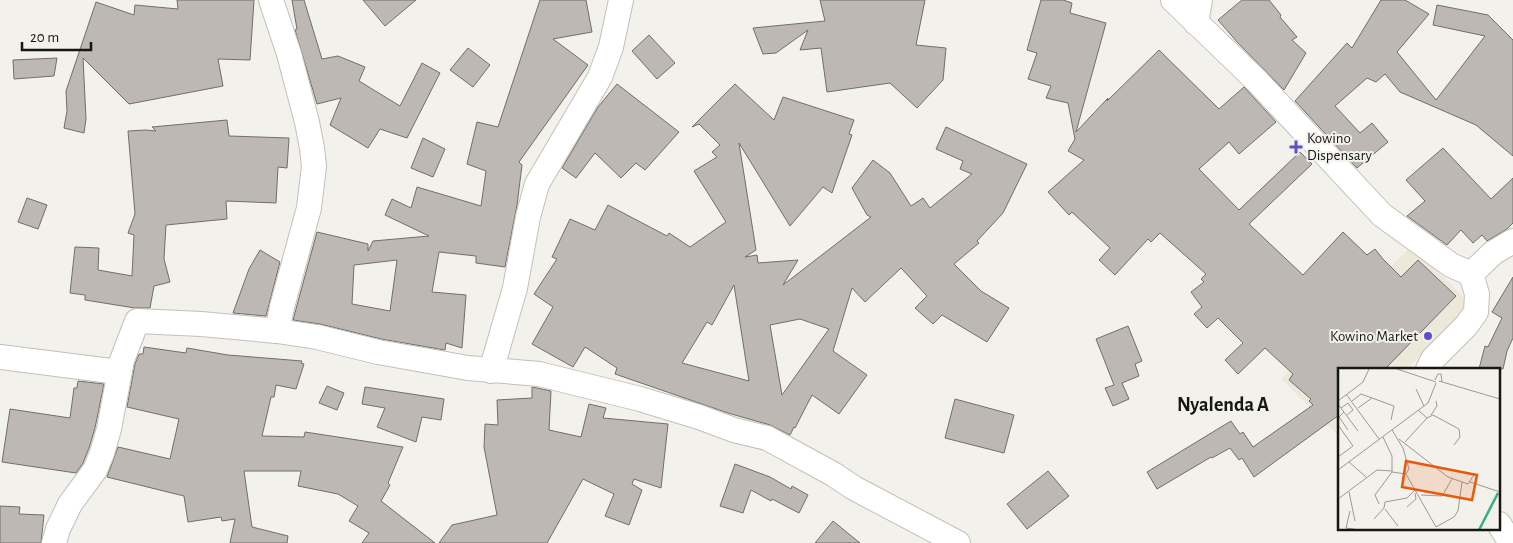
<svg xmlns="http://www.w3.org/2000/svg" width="1513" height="543" viewBox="0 0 1513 543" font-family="'Alegreya Sans',sans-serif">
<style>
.built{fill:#ece9db;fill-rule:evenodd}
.building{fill:#beb8b4;stroke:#726d69;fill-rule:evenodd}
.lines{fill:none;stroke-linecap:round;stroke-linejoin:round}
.street-casing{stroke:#c2c0ba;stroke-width:26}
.street{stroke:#fff;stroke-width:24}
.poi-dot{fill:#5b52cb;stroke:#f3f1eb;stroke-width:2}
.labels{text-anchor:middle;stroke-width:4;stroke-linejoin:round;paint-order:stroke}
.poi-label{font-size:15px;fill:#161613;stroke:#f3f1eb;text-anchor:start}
.district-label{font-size:20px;font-weight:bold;fill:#161613;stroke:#f3f1eb}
.inset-river{fill:none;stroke:#3aaf81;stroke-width:2.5}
.inset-road{fill:none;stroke:#9b9995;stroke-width:1}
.view{fill:#e8590c;fill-opacity:0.15;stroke:#e8590c;stroke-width:2.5}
.inset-edge{fill:none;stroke:#161613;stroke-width:2.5}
</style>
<rect width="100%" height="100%" fill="#f3f1eb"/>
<!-- built -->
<path class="built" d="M1411,246L1471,304L1407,369H1384L1392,360L1349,345L1374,369H1370L1346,347L1334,360L1344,369H1339V371L1330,361L1317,374L1339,396V407L1322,389L1309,401L1331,423L1339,415V436L1281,379ZM1419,260L1456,296L1445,308L1407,271ZM1399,298L1439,313V314L1427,326ZM1379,314L1409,344L1396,358L1365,328Z"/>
<!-- building -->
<g class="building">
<path d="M177,0H254L250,60L218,59L223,86L129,104L83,58L86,119L84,133L64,128L67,111L66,91L96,2L134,15L135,5L178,9Z"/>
<path d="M292,0H304L322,59L338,56L365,67L359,81L400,106L422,63L440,73L407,138L380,129L368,148L330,125L341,98L317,104L295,30L297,29Z"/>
<path d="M363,0H416L385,26Z"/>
<path d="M540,0H586L592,32L553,39L588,65L519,162L522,165L517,205L505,267L476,263V256L439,252L432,292L466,295L462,348L446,343L445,350L381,339L320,324L293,320L317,232L368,244V251L373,241L429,236L385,215L392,199L411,208L417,187L481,206L486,171L467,164L477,122L498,127ZM397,260L390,311L352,304L354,265Z"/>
<path d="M820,0H925L916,45L946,48L943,80L917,108L890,83L827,92L821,48L800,50L808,30L776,53L763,54L753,28L825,21Z"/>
<path d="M1041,0H1063L1072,3L1070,13L1106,23L1076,132L1108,98L1107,101L1159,50L1219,109L1244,87L1276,122L1239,154L1229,142L1199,169L1239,210L1300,152L1312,164L1249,224L1303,275L1343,232L1367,255L1375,249L1383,259L1401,277L1418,260L1456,296L1385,369H1339V415L1254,477L1242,458L1239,460L1230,448L1212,458L1211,457L1157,489L1147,472L1231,421L1240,434L1243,432L1253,447L1313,405L1309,401L1311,399L1289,380L1293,374L1265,348L1238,374L1225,360L1243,343L1218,318L1207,328L1194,314L1202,307L1191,292L1204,282L1201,279L1206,274L1160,233L1151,242L1148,239L1115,275L1099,260L1110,248L1072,212L1069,215L1048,192L1084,160L1068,151L1075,139L1068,103L1046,98L1051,86L1028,79L1037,53L1027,50Z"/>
<path d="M1242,0H1269L1281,15L1280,17L1297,37L1292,40L1306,53L1284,90L1238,43L1218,20Z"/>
<path d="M1381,0H1405L1429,14L1397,52L1436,100L1485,36L1433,25L1437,5L1488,15L1513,40V156L1476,125L1400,92L1385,74L1376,82L1367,78L1335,106L1360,133L1372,123L1388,142L1357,168L1295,101L1347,43L1352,48Z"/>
<path d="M649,35L675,63L657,79L632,51Z"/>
<path d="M468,48L490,65L473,87L450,70Z"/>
<path d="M57,58L54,76L14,79L13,60Z"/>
<path d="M617,84L679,132L645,170L636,163L621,178L595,153L576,178L562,168L598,107Z"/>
<path d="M735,84L774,120L783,97L854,120L849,134L852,135L832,193L823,187L790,226L739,143L756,250L745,257L757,255L758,263L798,260L783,285L871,217L867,215L852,188L873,160L890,173L911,206L923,198L930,208L972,174L960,169L963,161L936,149L946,127L1027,164L1003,213L977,241L979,243L954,264L981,291L1009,308L987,342L942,315L933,324L915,308L927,296L901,268L865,302L852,288L833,351L867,375L839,414L812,395L795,428L794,427L790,435L770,425L728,413L615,374L617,368L585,347L573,367L532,344L553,307L534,294L557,259L552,257L570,219L595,230L608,205L667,236L669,233L690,247L726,222L694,171L717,157L712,152L720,145L699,124L692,127ZM734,285L749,381L682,363L707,322L712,325ZM800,319L829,329L782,395L770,325Z"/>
<path d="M227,120L229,136L289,138L287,168L278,167L276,203L226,201L227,219L166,225L164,259L170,282L154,286L150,308H135L85,300V295L70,293L75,247L99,248L98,270L132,276L134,235L128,233L135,214L128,131L146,130L156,131L152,127Z"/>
<path d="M423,138L445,149L433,177L411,168Z"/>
<path d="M1443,148L1491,199L1513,178V223L1507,229L1487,241L1482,235L1473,243L1461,230L1447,245L1407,216L1425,201L1406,180Z"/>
<path d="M27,198L47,205L38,229L18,222Z"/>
<path d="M260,250L280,262L266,316L233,313L249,269Z"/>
<path d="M1513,277V338L1507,351L1503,369H1479L1485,346L1488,347L1502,318L1492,312Z"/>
<path d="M1128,326L1142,361L1135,364L1139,376L1122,383L1129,399L1113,406L1105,388L1114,385L1096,339Z"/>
<path d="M144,347L186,353L187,348L228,355L302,361L301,363L304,364L296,389L276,385L274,397H271L262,436L304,437L305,432L403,447L388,483L390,485L381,501L435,543H362L369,533L349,521L358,506L338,494L298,486L301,471H244L252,527L288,536L287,543H230L235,519L222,521L221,517L188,522L184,496L107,477L118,447L170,459L179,419L127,407L135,364L139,354H143Z"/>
<path d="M78,381L104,384L95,428L89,448L83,463L76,473L2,462L10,409L70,418L74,388H77Z"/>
<path d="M327,386L344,393L337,410L319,403Z"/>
<path d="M365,387L444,399L441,420L422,417L416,442L377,427L385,408L362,404Z"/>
<path d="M532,387L551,391L549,430L581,437L589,404L606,408L603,418L668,424L661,488L634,479L632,484L642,490L629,525L605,516L614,494L583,479L547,543H439L452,525L497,515L484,447L485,424L498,425L497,400L532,398Z"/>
<path d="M955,399L1014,415L1004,453L945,438Z"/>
<path d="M735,464L770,477L791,489L792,486L808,495L799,513L772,499L771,501L751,490L743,513L720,506Z"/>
<path d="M1048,471L1069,496L1027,529L1007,504Z"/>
<path d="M0,506L20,507L19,514L44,515L41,543H0Z"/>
<path d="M833,521L860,543H815Z"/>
</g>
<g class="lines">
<defs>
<g id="street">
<path d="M271,0L289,54L307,122L312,148L314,166L309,208L282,307L277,331"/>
<path d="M1173,0L1257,81L1382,215L1451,265L1471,274L1477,294L1476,312L1466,326L1433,359L1428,369"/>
<path d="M1196,23L1200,0"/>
<path d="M1471,274L1493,253L1513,241"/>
<path d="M0,357L119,372"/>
<path d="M491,371L515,288L528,217L537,184L600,77L611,47L621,0"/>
<path d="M1499,524L1511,543"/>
<path d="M54,543L58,529L70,504L95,470L102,453L109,429L122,360L137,321L201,324L277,331L317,337L378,352L468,368L539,374L640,399L699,417L734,430L767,438L833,474L854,488L958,543"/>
</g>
</defs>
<!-- street casing -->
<use href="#street" class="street-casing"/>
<!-- street -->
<use href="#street" class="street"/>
</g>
<!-- markers -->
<g class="poi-dot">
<path d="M1293.5 139.5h5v5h5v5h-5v5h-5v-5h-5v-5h5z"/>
<circle cx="1428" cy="336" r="5"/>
</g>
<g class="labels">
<!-- poi labels -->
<g class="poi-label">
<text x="1307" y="143">Kowino<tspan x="1307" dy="17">Dispensary</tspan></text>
<text x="1418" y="341" text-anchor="end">Kowino Market</text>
</g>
<!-- district labels -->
<g class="district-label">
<text x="1223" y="411">Nyalenda A</text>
</g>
</g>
<!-- overview -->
<g transform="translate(1338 368)">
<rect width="162" height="162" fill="#f3f1eb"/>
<path class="inset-river" d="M141,162L160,125"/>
<path class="inset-road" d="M59,1L98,14M97,12L100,6H103L104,14M101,13L162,31M78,21L86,38M8,26L41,71M0,33L25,14L31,1M14,33L23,26L56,38L53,52M0,36L20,63M3,40L10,35L15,42L9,47M20,40L34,30M80,42L89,50L95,47L121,61L122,69L116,77M6,44L1,49L10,62M93,47L99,38L98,33M0,57L15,78L0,89M54,62L65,80L71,101L68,106L98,159L116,149L120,143L124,114M45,69L54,88V104L68,106M61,71L110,109L130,116L137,105M67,74L89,50M11,94L28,109M0,102L90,35L98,15M132,114L162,124M11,124L17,153M83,127L104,128L114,111M0,131L39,102L54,103M41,136L37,127L54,104M69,139L78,131L77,125M47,141L60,158M12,143L8,160L22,162M36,151L46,140L47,134L69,130L78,121"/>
<path class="view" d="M68,93L139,107L134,132L64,119Z"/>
<rect width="162" height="162" class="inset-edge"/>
</g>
<!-- scale -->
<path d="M22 42v8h69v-8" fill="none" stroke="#161613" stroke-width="2.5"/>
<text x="30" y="42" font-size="15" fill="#161613" stroke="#f3f1eb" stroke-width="4" paint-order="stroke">20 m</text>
</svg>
